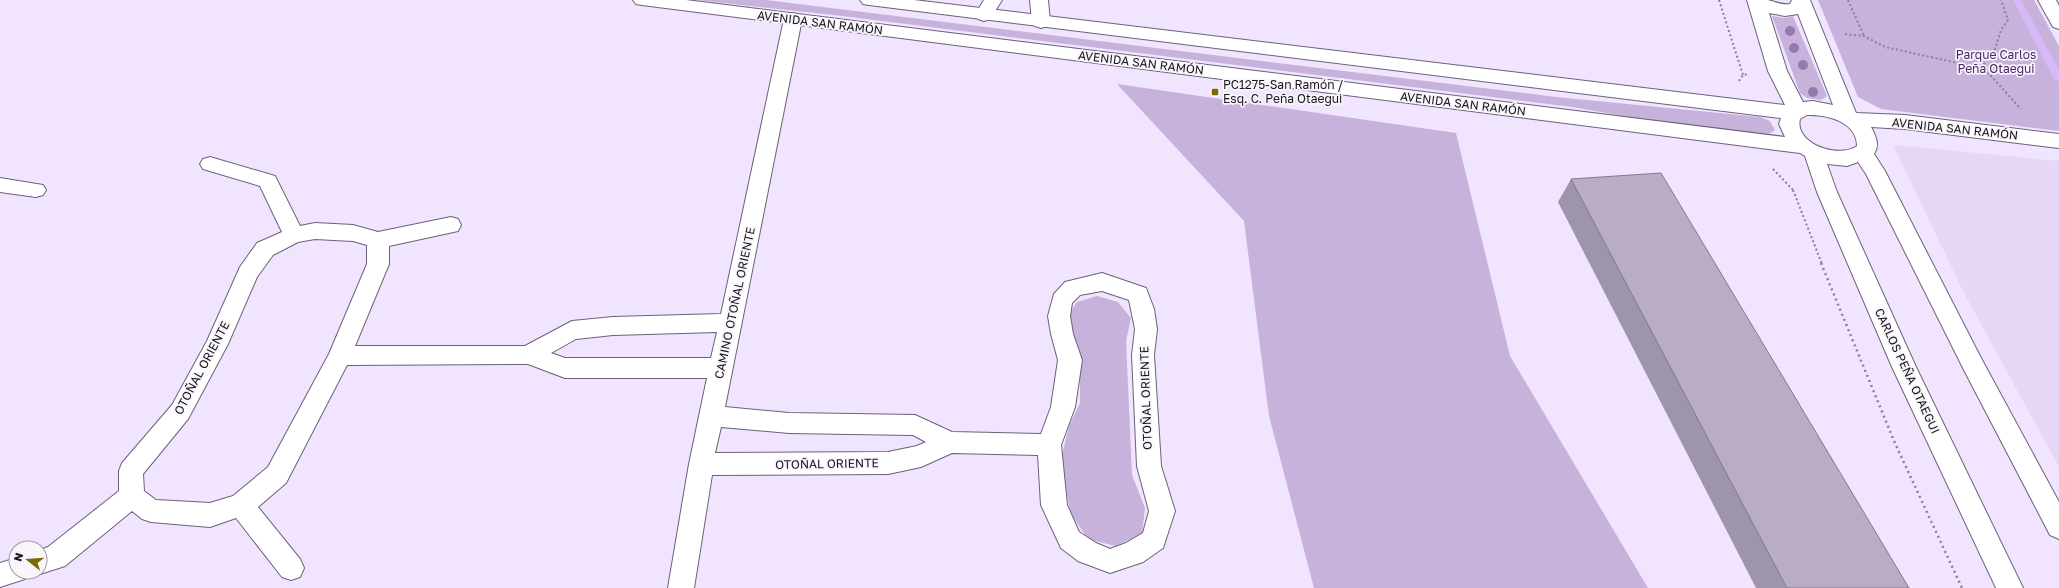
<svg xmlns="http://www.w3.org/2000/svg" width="2059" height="588" viewBox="0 0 2059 588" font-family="'Golos Text',sans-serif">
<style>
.built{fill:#e7d7f7}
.green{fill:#c7b2db}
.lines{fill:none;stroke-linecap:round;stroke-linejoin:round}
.stream{fill:#d8b9f7;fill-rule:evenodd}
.street-casing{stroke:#6c6177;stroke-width:2}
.secondary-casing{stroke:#6c6177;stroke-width:2}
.path-far1{stroke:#8a8193;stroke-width:2;stroke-dasharray:2 2.5;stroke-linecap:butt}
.path{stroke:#8a8193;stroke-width:2.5;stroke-dasharray:2 3.5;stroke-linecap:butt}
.street{fill:#fff;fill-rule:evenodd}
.secondary{fill:#fff;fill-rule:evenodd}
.tree{fill:#977aad}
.wall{fill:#9f95aa}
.building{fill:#b9adc6;stroke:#82798b}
.poi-dot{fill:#7b6900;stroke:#f9f6fb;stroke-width:1.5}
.labels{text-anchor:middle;stroke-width:3.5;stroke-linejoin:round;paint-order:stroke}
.street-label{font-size:12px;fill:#1b161f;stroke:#f9f6fb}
.park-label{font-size:12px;fill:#4d246b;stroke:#f9f6fb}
.poi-label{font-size:12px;fill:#1b161f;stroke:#f9f6fb;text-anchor:start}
</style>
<rect width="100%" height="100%" fill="#f1e4fe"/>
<!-- built -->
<path class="built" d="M1893,145L2059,161V467L1965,295Z"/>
<!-- green -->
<g class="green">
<path d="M697,0H766L1556,97L1760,117L1770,121L1775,130L1769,134L1653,121L1572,107L842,16Z"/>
<path d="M1818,0H2034L2059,46V131L1881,109L1858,97Z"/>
<path d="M1772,16L1784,18L1793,16L1827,96L1821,100L1807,98L1800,93Z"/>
<path d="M1117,84L1456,133L1510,356L1648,588H1314L1269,416L1244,221Z"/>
<path d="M1097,296L1118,302L1131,318L1126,341L1132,475L1145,508L1142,534L1115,546L1088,539L1071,514L1060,464L1069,426L1080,403V356L1071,331L1069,314L1077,302Z"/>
</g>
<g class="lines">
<!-- stream -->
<path class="stream" d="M2013,0H2021L2059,70V82L2054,79Z"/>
<defs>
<g id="street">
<path d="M984,0H1002L990,19L984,21L978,19L975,15Z"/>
<path d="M1030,0H1048L1050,22L1047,26L1041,28L1035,26L1032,22Z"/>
<path d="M2038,0H2056L2059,6V29L2053,27Z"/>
<path d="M793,13L799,15L802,19L725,407L789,413L915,415L952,432L1041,434L1051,407L1058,360L1051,334L1048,316L1054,294L1065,282L1102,273L1146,288L1154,309L1157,329L1154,355L1161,466L1175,511L1163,548L1143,562L1110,573L1078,561L1061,548L1041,505L1038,455L952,453L921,467L888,474L712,475L694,588H668L689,464L707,378H565L528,364L347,365L286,483L258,507L300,559L304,568L300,577L291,580L282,577L236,518L210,527L151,522L142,519L132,511L65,566L40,574L34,572H40V550L48,547L119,491V471L122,463L172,405L207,341L240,267L257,243L282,232L260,186L203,169L200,164L203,159L210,157L275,176L300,226L315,223L353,225L378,232L451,217L458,219L461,225L458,231L389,246V264L355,346H525L572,321L613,317L721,314L784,19L787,15ZM315,239L353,241L367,245V264L329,354L268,467L233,496L210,503L156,500L144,491L143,474L188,419L228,344L257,277L273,255L298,242ZM1102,291L1129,300L1135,329L1132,355L1137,466L1149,511L1143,533L1126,543L1110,549L1096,543L1079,532L1067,505L1061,445L1075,407L1082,360L1073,334L1070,316L1072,303L1080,295ZM717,332L711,358H565L551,353L576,339L613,335ZM721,427L789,433L913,435L926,442L917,446L888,452L715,453Z"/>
<path d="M0,178L43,185L46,190L43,195L36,197L0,192Z"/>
<path d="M16,558V572H28L25,579L0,587V563Z"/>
</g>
<path id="secondary" d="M633,0H686L1785,137L1779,124L1781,118L869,5L863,4L860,0H914L1785,105L1768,71L1747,0C1753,0 1762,0 1768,0C1776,2 1781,5 1790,4L1792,0H1810L1856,113L1905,115L2059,134V148L1905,129L1871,127C1876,136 1880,145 1874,154L1885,171L1981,358L2059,502V539L2050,535L1965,372L1866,174L1858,162L1847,166L1827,164L1837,192L1916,367L2023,588H1996L1892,367L1817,192L1805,156L1800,153L642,5L636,4ZM1769,13L1785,16L1798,14L1833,105L1813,101L1803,102L1787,71ZM1807,115C1827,114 1857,122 1857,146C1839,159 1794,144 1800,119Z"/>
</defs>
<!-- street casing -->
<use href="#street" class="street-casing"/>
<!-- secondary casing -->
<use href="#secondary" class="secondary-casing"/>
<!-- path-far1 -->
<g class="path-far1">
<path d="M1719,0L1743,75"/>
<path d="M1848,0L1864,36"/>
<path d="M1845,34L1864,36L1885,47L1981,68L1991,76L2021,109"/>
<path d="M1981,68L1995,49L2001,30L2008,20L2001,0"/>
<path d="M1739,81L1743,75L1749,74"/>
<path d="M1773,169L1793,190"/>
<path d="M1793,190L1822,264"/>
</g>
<!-- path -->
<path class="path" d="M1821,263L1894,441L1962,588"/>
<!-- street -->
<use href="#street" class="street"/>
<!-- secondary -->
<use href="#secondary" class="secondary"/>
</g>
<!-- trees -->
<g class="tree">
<circle cx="1790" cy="31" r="5"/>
<circle cx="1794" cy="48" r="5"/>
<circle cx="1803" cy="65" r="5"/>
<circle cx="1813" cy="92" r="5"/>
</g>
<!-- wall -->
<path class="wall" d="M1571,179L1909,588H1756L1558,202Z"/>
<!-- building -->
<path class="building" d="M1661,173L1909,588H1787L1571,179Z"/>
<!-- markers -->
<rect class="poi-dot" x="1211" y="88" width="8" height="8" rx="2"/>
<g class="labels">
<!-- street labels -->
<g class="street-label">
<text transform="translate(820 23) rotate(7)" y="4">AVENIDA SAN RAMÓN</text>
<text transform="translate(1141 63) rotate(7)" y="4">AVENIDA SAN RAMÓN</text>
<text transform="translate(1463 104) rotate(7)" y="4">AVENIDA SAN RAMÓN</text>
<text transform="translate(1955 129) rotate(6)" y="4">AVENIDA SAN RAMÓN</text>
<text transform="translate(735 303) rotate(-78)" y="4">CAMINO OTOÑAL ORIENTE</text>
<text transform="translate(202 368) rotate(-62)" y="4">OTOÑAL ORIENTE</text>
<text transform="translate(1907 371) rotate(65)" y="4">CARLOS PEÑA OTAEGUI</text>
<text transform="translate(1146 398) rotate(-92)" y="4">OTOÑAL ORIENTE</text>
<text transform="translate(827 464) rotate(-1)" y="4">OTOÑAL ORIENTE</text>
</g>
<!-- park labels -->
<g class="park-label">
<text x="1996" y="59">Parque Carlos<tspan x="1996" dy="14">Peña Otaegui</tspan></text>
</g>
<!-- poi labels -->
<g class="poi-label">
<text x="1223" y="89">PC1275-San Ramón /<tspan x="1223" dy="14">Esq. C. Peña Otaegui</tspan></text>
</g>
</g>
<!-- north arrow -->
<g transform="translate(28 560) rotate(287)"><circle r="19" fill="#f9f6fb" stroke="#a09ca3"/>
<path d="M0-3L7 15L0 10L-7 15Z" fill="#7b6900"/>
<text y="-6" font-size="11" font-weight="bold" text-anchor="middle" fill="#1b161f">N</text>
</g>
</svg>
